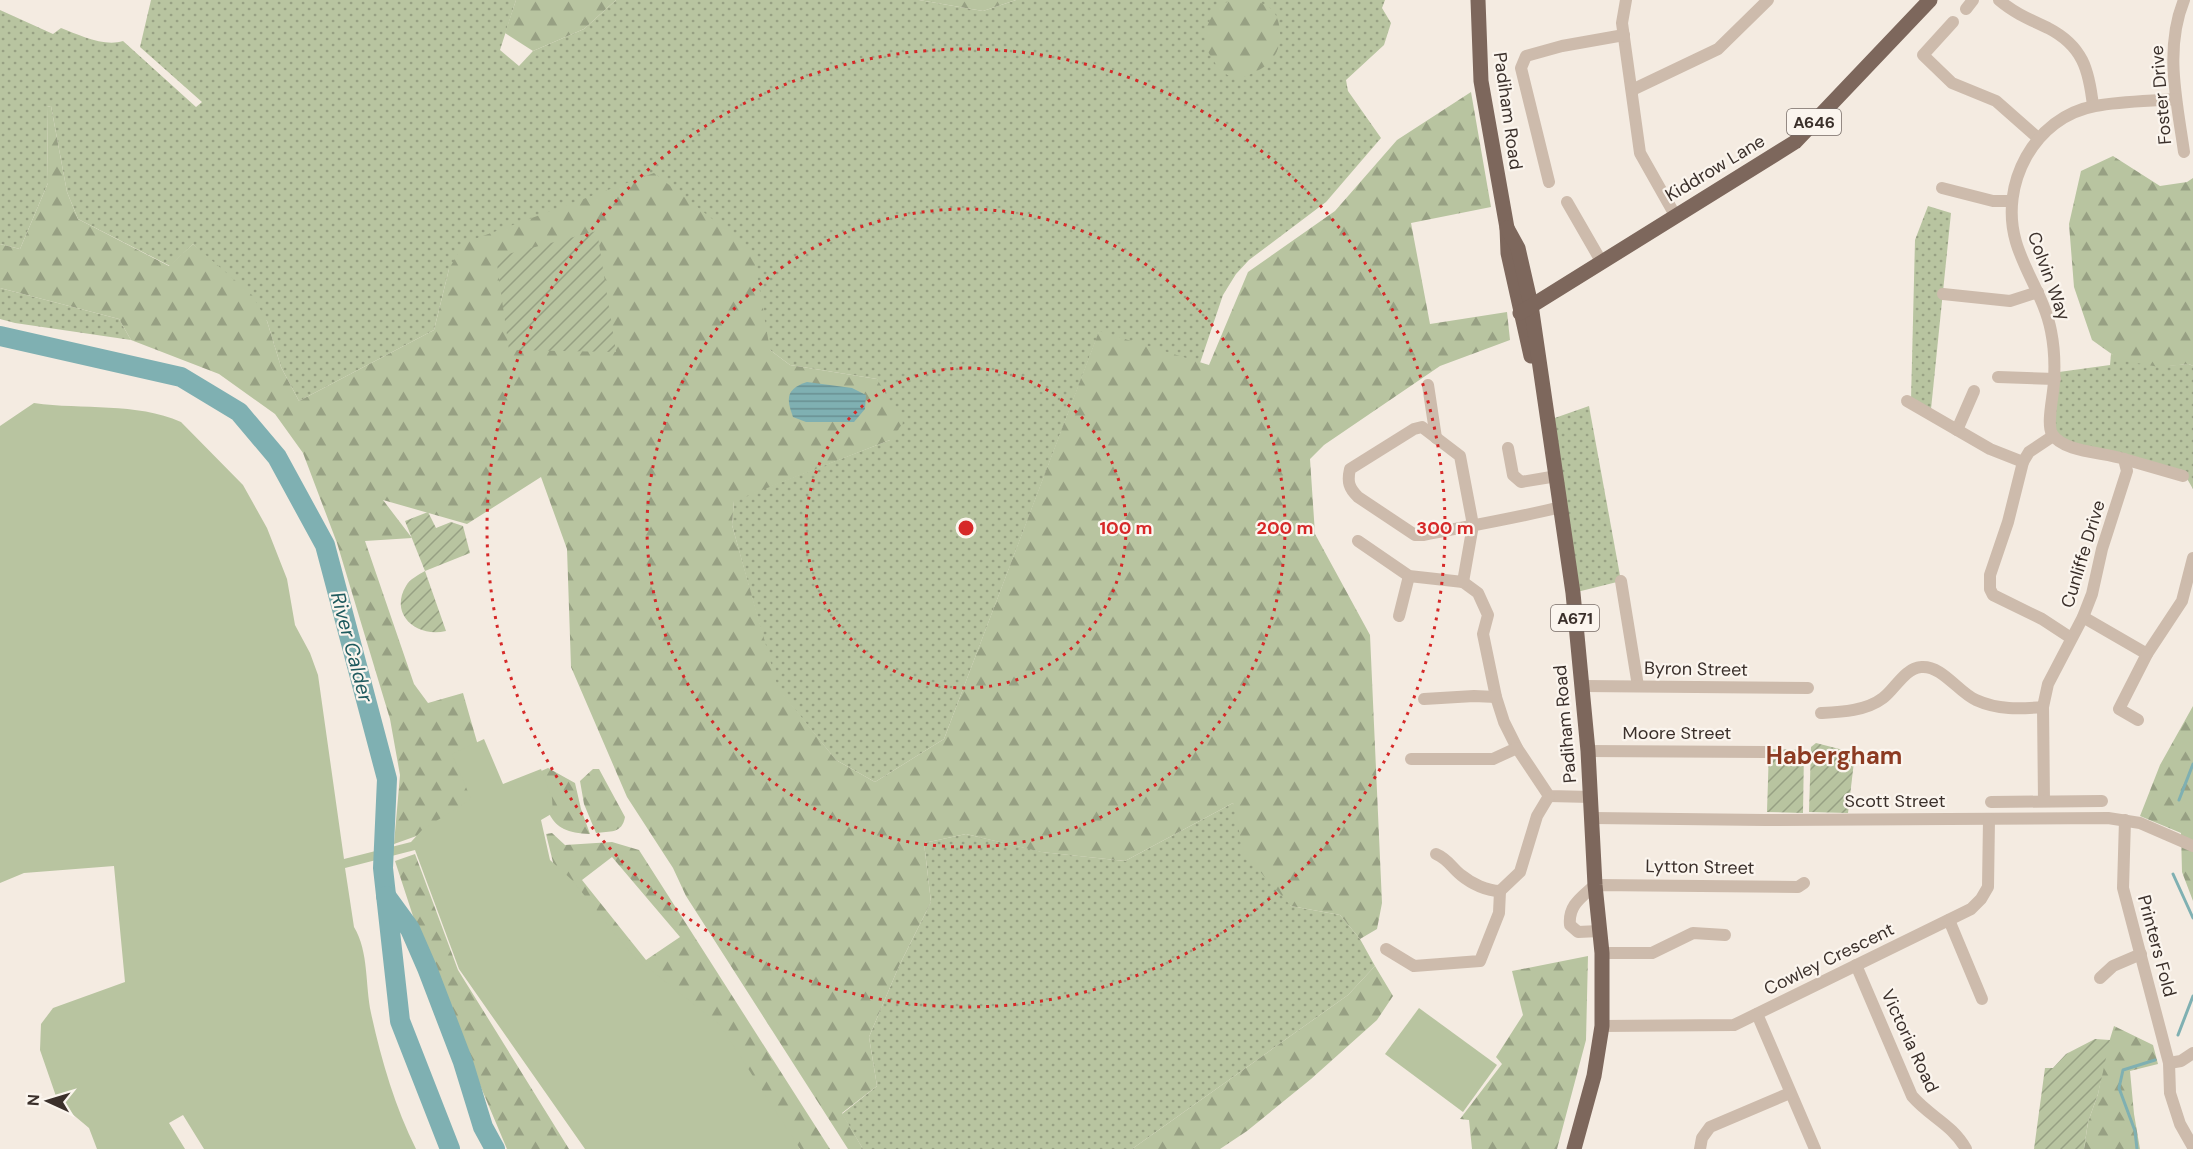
<svg xmlns="http://www.w3.org/2000/svg" width="2193" height="1149" viewBox="0 0 2193 1149" font-family="'DM Sans',sans-serif">
<style>
.grass{fill:url(#grass-dots)}
.forest{fill:url(#forest-firs);fill-rule:evenodd}
.garden{fill:url(#garden-furrows)}
.pitch{fill:#b8c4a0}
.water{fill:url(#water-rules)}
.lines{fill:none;stroke-linecap:round;stroke-linejoin:round}
.stream{stroke:#7fb0b2;stroke-width:3}
.river{stroke:#7fb0b2;stroke-width:20}
.minor{stroke:#cdbbac;stroke-width:12}
.primary{stroke:#7d675c;stroke-width:15}
.ring{fill:none;stroke:#d62828;stroke-width:3;stroke-dasharray:3 6}
.labels{text-anchor:middle;stroke-width:4.5;stroke-linejoin:round;paint-order:stroke}
.shield{fill:#fbf5ee;stroke:#756b66;stroke-width:1.5}
.shield-label{font-size:16px;font-weight:bold;fill:#3b302b}
.street-label{font-size:18px;fill:#3b302b;stroke:#fbf5ee}
.water-label{font-size:20px;font-style:italic;fill:#1f5a5e;stroke:#fbf5ee}
.district-label{font-size:24px;font-weight:bold;fill:#8c3b22;stroke:#fbf5ee}
.centre{fill:#d62828;stroke:#fbf5ee;stroke-width:3}
.ring-label{font-size:18px;text-anchor:middle;font-weight:bold;fill:#d62828;stroke:#fbf5ee;stroke-width:4.5;stroke-linejoin:round;paint-order:stroke}
</style>
<defs>
<pattern id="grass-dots" width="8" height="8" patternUnits="userSpaceOnUse" patternTransform="scale(1.5)"><rect width="8" height="8" fill="#b8c4a0"/><path d="M2 2h.1M6 6h.1" fill="none" stroke="#97a083" stroke-width="1.8" stroke-linecap="round"/></pattern>
<pattern id="forest-firs" width="22" height="20" patternUnits="userSpaceOnUse" patternTransform="scale(1.5)"><rect width="22" height="20" fill="#b8c4a0"/><path d="M5 1l3.5 6h-7zM16 11l3.5 6h-7z" fill="#97a083"/></pattern>
<pattern id="garden-furrows" width="10" height="10" patternUnits="userSpaceOnUse" patternTransform="scale(1.5)"><rect width="10" height="10" fill="#b8c4a0"/><path d="M-1 1l2-2M0 10L10 0M9 11l2-2" fill="none" stroke="#97a083"/></pattern>
<pattern id="water-rules" width="6" height="5" patternUnits="userSpaceOnUse" patternTransform="scale(1.5)"><rect width="6" height="5" fill="#7fb0b2"/><path d="M0 2.5h6" fill="none" stroke="#699091"/></pattern>
</defs>
<rect width="100%" height="100%" fill="#f4ebe1"/>
<!-- grass -->
<g class="grass">
<path d="M151,0H516L500,50L519,66L533,51L584,29L616,0H919L983,11L1016,0H1385L1382,8L1391,23L1384,45L1346,80L1348,91L1381,138L1326,202L1249,260L1236,274L1223,295L1200,363L1099,332L944,739L875,782L836,760L777,688L732,525L734,500L890,440L877,379L790,365L770,350L449,269L434,330L299,401L281,367L267,321L193,244L170,266L78,219L67,192L51,106L47,107L48,183L20,249L0,244V10L53,34L61,28C79,35 104,47 123,41L196,107L202,102L140,47Z"/>
<path d="M1928,206L1951,213L1931,409L1911,401L1915,240Z"/>
<path d="M0,288L119,319L131,340L15,323L0,319Z"/>
<path d="M2111,354L2164,366L2189,364L2193,366V489L2182,470L2071,447L2056,433L2054,424L2059,372L2110,365Z"/>
<path d="M1589,406L1621,581L1573,593L1549,420Z"/>
<path d="M1233,803L1291,906L1340,915L1360,939L1375,966L1348,995L1132,1149H863L842,1114L877,1086L869,1037L899,966L931,902L924,843L966,834L1042,852L1125,861Z"/>
</g>
<!-- forest -->
<g class="forest">
<path d="M516,0H616L584,29L533,51L505,33Z"/>
<path d="M919,0H1016L983,11Z"/>
<path d="M1233,0C1258,0 1278,2 1280,32C1280,42 1279,50 1273,58C1265,70 1249,74 1237,80L1220,71L1205,47L1206,29L1216,6Z"/>
<path d="M1471,92L1491,207L1411,223L1430,324L1507,312L1510,340L1440,366L1324,445L1310,459L1315,534L1370,635L1382,903L1377,929L1360,939L1340,915L1291,906L1244,854L1233,803L1125,861L1041,852L966,834L924,843L931,902L899,966L869,1037L877,1086L842,1113L863,1149H848L686,896L673,868L627,797L571,667L567,549L541,477L467,524L383,500L412,538L365,541L414,684L428,703L463,693L479,749L475,799L425,833L394,844L400,775L390,719L337,543L303,453L275,414L219,374L131,340L119,319L0,288V244L20,249L48,183L47,107L51,106L67,192L78,219L169,266L193,244L252,295L267,321L281,367L299,401L434,330L449,269L464,243L654,173L753,251L770,350L790,365L877,379L903,423L890,440L734,501L732,525L778,688L836,760L875,782L944,739L1099,331L1209,365L1248,272L1335,211L1397,140Z"/>
<path d="M2113,156L2160,186L2187,182L2193,178V366L2189,364L2159,367L2120,360L2092,340L2074,287L2069,224L2081,171Z"/>
<path d="M2193,706V901L2182,872L2181,833L2140,816L2160,765Z"/>
<path d="M548,768L575,783L581,809L590,834C545,833 547,808 539,772Z"/>
<path d="M593,769H599L625,817C622,834 610,831 596,833L584,804L580,781Z"/>
<path d="M552,833L565,845L612,842L639,850L830,1149H800L707,1031L561,895L546,834ZM612,857L680,937L646,960L582,880Z"/>
<path d="M415,854L458,970L569,1149H507L428,962L395,861Z"/>
<path d="M1588,956L1586,1040L1557,1149H1472L1469,1120L1460,1119L1502,1064L1496,1057L1523,1015L1512,971Z"/>
<path d="M1375,966L1393,996L1377,1020L1311,1079L1247,1131L1220,1149H1132L1348,995Z"/>
<path d="M2114,1026L2153,1045L2158,1064L2130,1071L2134,1114L2140,1149H2084L2088,1122L2098,1094L2106,1052Z"/>
</g>
<!-- garden -->
<g class="garden">
<path d="M597,231L616,352L509,350L496,257Z"/>
<path d="M428,512L436,528L451,522L463,526L470,553L425,571L446,631C416,638 389,614 406,586C410,579 418,575 425,571L405,521Z"/>
<path d="M1816,743L1855,753L1848,813L1809,812L1811,747Z"/>
<path d="M1769,749L1804,750L1803,813L1767,812Z"/>
<path d="M2095,1039L2110,1040L2098,1094L2088,1122L2084,1149H2034L2045,1068H2053L2066,1054Z"/>
</g>
<!-- pitch -->
<g class="pitch">
<path d="M34,403C83,410 136,402 181,422L243,485L267,528L287,579L295,625L310,653L318,675L344,859L411,842L422,830L471,799L452,754L484,739L503,784L541,769L552,798L553,813L541,820L550,860L572,880L633,956L720,1025L800,1149H585L459,969L415,850L345,868L354,927C369,952 365,985 371,1013C381,1059 395,1107 416,1149H204L183,1115L169,1123L185,1149H97L89,1128L58,1102L40,1050L41,1024L53,1008L125,982L114,866L24,873L0,883V426Z"/>
<path d="M1419,1008L1497,1065L1463,1112L1385,1054Z"/>
</g>
<!-- water -->
<path class="water" d="M807,382L852,388L866,395L865,409L854,422H806L793,417C786,398 786,389 807,382Z"/>
<g class="lines">
<!-- stream -->
<g class="stream">
<path d="M2179,800L2193,764"/>
<path d="M2173,874L2193,918"/>
<path d="M2178,1035L2193,996"/>
<path d="M2137,1149L2135,1131L2119,1088L2123,1070L2155,1060"/>
</g>
<!-- river -->
<g class="river">
<path d="M0,336L181,377L239,412L277,457L325,545L387,779L383,868L400,1021L450,1149"/>
<path d="M386,896L410,929L427,968L463,1062L483,1127L495,1149"/>
</g>
<!-- minor -->
<g class="minor">
<path d="M1626,0L1622,23L1640,153L1675,215"/>
<path d="M1999,0C2014,13 2031,20 2048,28C2083,46 2089,70 2093,106"/>
<path d="M2184,0C2164,49 2177,102 2184,152"/>
<path d="M1966,9L1973,0"/>
<path d="M1953,22L1923,55L1952,83L1996,101L2038,138"/>
<path d="M1632,90L1718,49L1768,0"/>
<path d="M1549,182L1521,68L1526,56L1562,46L1624,35"/>
<path d="M1942,188L1993,201H2011"/>
<path d="M1567,202L1601,261"/>
<path d="M1943,294L2010,301L2038,292"/>
<path d="M1998,377L2055,379"/>
<path d="M1428,385L1436,438"/>
<path d="M1907,401L1990,449L2023,462"/>
<path d="M1957,430L1974,391"/>
<path d="M2053,436L2029,452L2023,462L2008,522L1990,575V589L1993,595L2042,619L2071,638"/>
<path d="M1508,448L1513,475L1521,482L1557,476"/>
<path d="M2124,459L2183,476"/>
<path d="M1358,541L1409,576L1463,582L1478,593L1488,615L1483,634L1496,697L1504,722L1517,748L1549,796L1591,797"/>
<path d="M1621,581L1638,686"/>
<path d="M1463,582L1473,525L1460,456L1422,427L1414,429L1350,469C1347,482 1349,488 1358,497L1415,535H1423C1469,526 1516,518 1561,507"/>
<path d="M1399,616L1409,576"/>
<path d="M2083,617L2147,654"/>
<path d="M1583,686L1808,688"/>
<path d="M1424,699L1474,696L1496,697"/>
<path d="M1821,713C1841,712 1866,711 1883,698C1895,689 1905,668 1921,667C1942,665 1958,692 1976,700C1998,710 2019,709 2043,707"/>
<path d="M2138,720L2119,709L2147,654L2182,601L2193,558"/>
<path d="M1588,751L1765,752"/>
<path d="M1411,759H1493L1517,748"/>
<path d="M2044,801L2043,707L2048,684L2083,617L2092,594L2102,549L2127,471L2124,459C2105,452 2064,453 2052,434C2046,423 2054,394 2054,380C2055,364 2054,346 2051,331C2045,299 2025,273 2016,242C1999,185 2034,117 2095,106C2121,101 2149,101 2176,99"/>
<path d="M1991,802L2102,801"/>
<path d="M1593,818L1765,820L2108,818L2140,823L2193,846"/>
<path d="M2125,820L2123,888L2169,1063L2170,1093L2180,1124L2193,1147"/>
<path d="M1436,854C1448,859 1452,868 1461,875C1472,884 1487,891 1500,891"/>
<path d="M1500,891L1520,872L1537,816L1549,796"/>
<path d="M1949,920L1982,999"/>
<path d="M1599,931L1578,932L1570,925C1568,905 1582,897 1595,885L1798,887L1804,883"/>
<path d="M1386,949L1414,966L1480,961L1499,913L1500,891"/>
<path d="M1602,953H1652L1693,933L1725,935"/>
<path d="M1856,965L1912,1096C1930,1117 1952,1124 1966,1149"/>
<path d="M2100,978L2113,966L2141,954"/>
<path d="M1757,1014L1815,1149"/>
<path d="M1602,1026L1734,1025L1971,909L1981,899L1988,887L1989,819"/>
<path d="M2169,1063L2181,1061L2193,1053"/>
<path d="M1700,1149L1702,1138L1710,1127L1790,1093"/>
</g>
<!-- primary -->
<g class="primary">
<path d="M1478,0L1481,81L1507,228L1508,253L1531,356"/>
<path d="M1507,228L1518,248L1531,305L1573,593L1588,751L1595,885L1602,953V1026L1594,1076L1574,1149"/>
<path d="M1520,313L1795,142L1930,0"/>
</g>
</g>
<!-- distance rings -->
<g class="ring">
<circle cx="966" cy="528" r="160"/>
<circle cx="966" cy="528" r="319"/>
<circle cx="966" cy="528" r="479"/>
</g>
<g class="labels">
<!-- shield labels -->
<g class="shield">
<rect x="1787" y="109" width="54" height="26" rx="4.5"/>
<rect x="1551" y="605" width="48" height="26" rx="4.5"/>
</g>
<g class="shield-label">
<text x="1814" y="128">A646</text>
<text x="1575" y="624">A671</text>
</g>
<!-- street labels -->
<g class="street-label">
<text transform="translate(2161 95) rotate(-95)" y="6">Foster Drive</text>
<text transform="translate(1508 111) rotate(82)" y="6">Padiham Road</text>
<text transform="translate(1715 168) rotate(-31)" y="6">Kiddrow Lane</text>
<text transform="translate(2049 276) rotate(70)" y="6">Colvin Way</text>
<text transform="translate(2083 554) rotate(-73)" y="6">Cunliffe Drive</text>
<text transform="translate(1696 669) rotate(1)" y="6">Byron Street</text>
<text transform="translate(1565 724) rotate(-95)" y="6">Padiham Road</text>
<text x="1677" y="739">Moore Street</text>
<text x="1895" y="807">Scott Street</text>
<text transform="translate(1700 867) rotate(1)" y="6">Lytton Street</text>
<text transform="translate(2157 946) rotate(75)" y="6">Printers Fold</text>
<text transform="translate(1829 959) rotate(-26)" y="6">Cowley Crescent</text>
<text transform="translate(1910 1041) rotate(65)" y="6">Victoria Road</text>
</g>
<!-- water labels -->
<g class="water-label">
<text transform="translate(352 647) rotate(75)" y="7">River Calder</text>
</g>
<!-- district labels -->
<g class="district-label">
<text x="1834" y="764">Habergham</text>
</g>
</g>
<circle cx="966" cy="528" r="9" class="centre"/>
<g class="ring-label">
<text x="1126" y="534">100 m</text>
<text x="1285" y="534">200 m</text>
<text x="1445" y="534">300 m</text>
</g>
<!-- north arrow -->
<g transform="translate(48 1101) rotate(274)" stroke="#fbf5ee" stroke-width="4.5" paint-order="stroke">
<path d="M0-4.5L10 22L0 15L-10 22Z" fill="#3b302b"/>
<text y="-9" font-size="16" font-weight="bold" text-anchor="middle" fill="#3b302b">N</text>
</g>
</svg>
